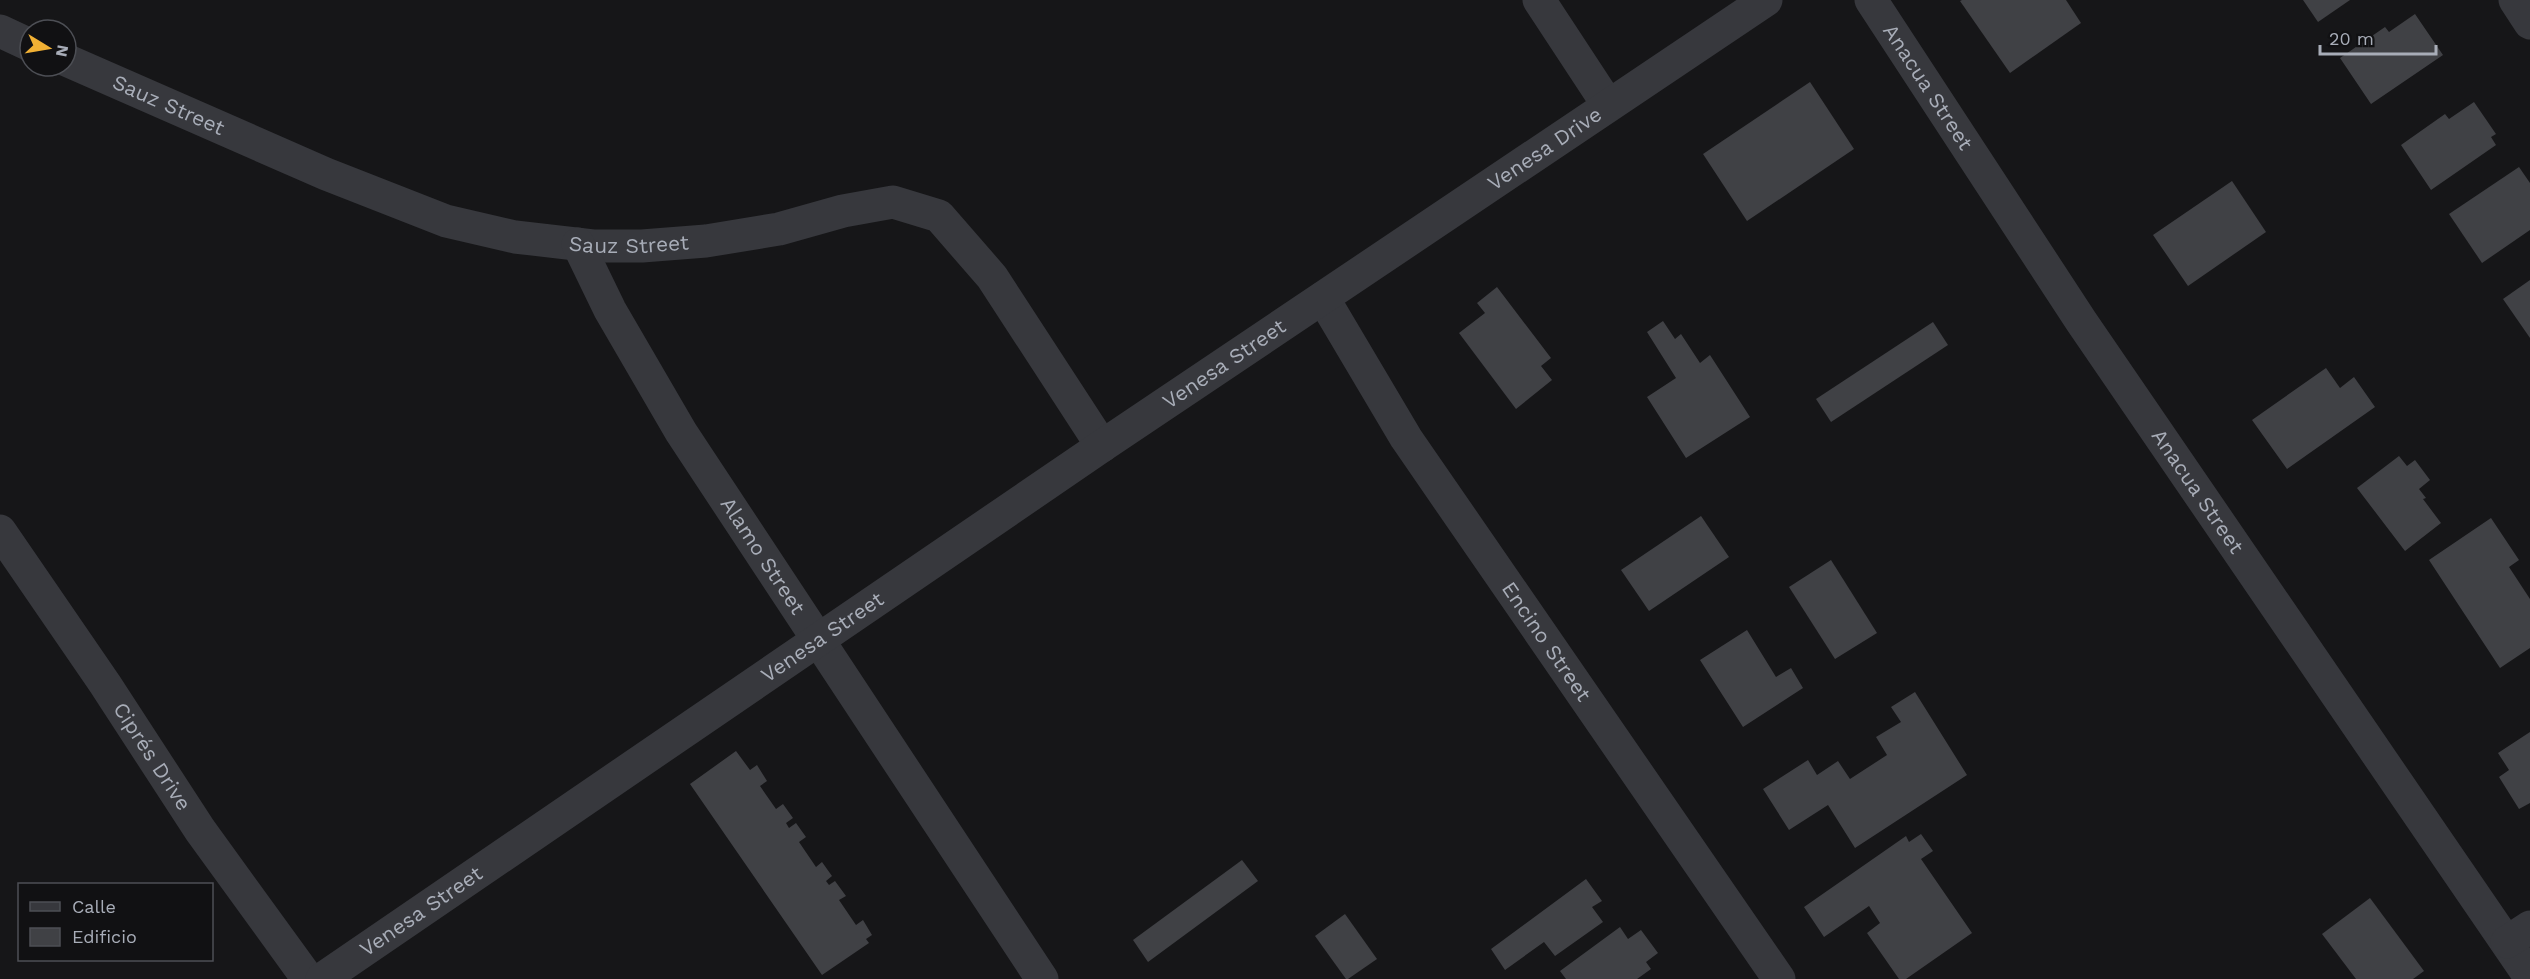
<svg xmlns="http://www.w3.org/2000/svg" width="2530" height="979" viewBox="0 0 2530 979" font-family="'Work Sans',sans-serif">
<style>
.building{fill:#404145}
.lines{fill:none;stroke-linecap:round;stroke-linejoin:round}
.minor{stroke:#37383d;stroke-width:33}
.labels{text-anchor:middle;stroke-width:5;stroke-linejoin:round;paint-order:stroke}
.street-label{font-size:21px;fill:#a8adb8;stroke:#111113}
</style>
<rect width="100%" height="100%" fill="#161618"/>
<!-- building -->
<g class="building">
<path d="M1962,0H2066L2081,23L2010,73L1960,1Z"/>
<path d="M2303,0H2350L2318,22Z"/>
<path d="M2415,14L2443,55L2371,104L2340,58L2385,27L2389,32Z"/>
<path d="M1810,82L1854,149L1747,221L1703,154Z"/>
<path d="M2474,102L2496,134L2491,137L2496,145L2431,190L2401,145L2445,114L2449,119Z"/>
<path d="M2519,167L2530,183V230L2482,263L2449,214Z"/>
<path d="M2232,181L2266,232L2188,286L2153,235Z"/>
<path d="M2530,280V338L2503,299Z"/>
<path d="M1497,287L1551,358L1541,366L1552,380L1516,409L1459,333L1485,313L1477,303Z"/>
<path d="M1663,321L1675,339L1681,334L1700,363L1710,355L1750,417L1686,458L1647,397L1676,378L1647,332Z"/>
<path d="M1933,322L1948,345L1831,422L1816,399Z"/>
<path d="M2326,368L2340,388L2354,377L2375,407L2287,469L2252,420Z"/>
<path d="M2399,456L2407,466L2415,460L2430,480L2419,489L2426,498L2423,499L2441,523L2405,551L2357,488Z"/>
<path d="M1701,516L1729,557L1649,611L1621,570Z"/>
<path d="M2491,518L2519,560L2509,567L2530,599V648L2500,668L2429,560Z"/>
<path d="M1831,560L1877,633L1835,659L1789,587Z"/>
<path d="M1747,630L1776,677L1791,668L1803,688L1743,727L1700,660Z"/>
<path d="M1915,692L1967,775L1855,848L1828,805L1789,830L1763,789L1808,760L1817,775L1838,761L1850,779L1887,755L1876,737L1901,722L1891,707Z"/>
<path d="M2530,732V803L2519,809L2499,777L2509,770L2498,753Z"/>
<path d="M736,751L750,770L757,765L767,781L760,786L776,809L783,804L793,818L786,823L789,828L796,823L806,837L799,842L816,867L822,862L832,876L826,881L829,885L835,881L846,896L839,900L856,925L863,920L872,935L866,939L869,943L822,975L690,784Z"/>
<path d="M1921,834L1933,851L1921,859L1972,933L1906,979H1899L1867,933L1880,923L1869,906L1824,937L1804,907L1906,836L1909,842Z"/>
<path d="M1242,860L1258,881L1148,962L1133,940Z"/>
<path d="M1586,879L1602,901L1592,907L1603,922L1555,956L1544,942L1505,970L1491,949Z"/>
<path d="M2370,898L2424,971L2413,979H2356L2322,934Z"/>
<path d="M1345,914L1377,959L1348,979H1346L1315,936Z"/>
<path d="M1620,927L1628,939L1641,930L1658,953L1646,962L1651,969L1637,979H1566L1560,971Z"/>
</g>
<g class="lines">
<!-- minor -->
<g class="minor">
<path d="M1539,0L1608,105"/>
<path id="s1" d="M1871,0L2081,321L2530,977"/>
<path d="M2515,0L2530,23"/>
<path d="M0,31L30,45"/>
<path id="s2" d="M66,60L326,174L446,221L515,237L593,246H642L706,241L779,229L843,211L893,202L939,216L992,277L1102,446"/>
<path id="s3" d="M578,244L610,310L681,432L1042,979"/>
<path id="s4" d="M1323,298L1406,438L1779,979"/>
<path id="s5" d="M0,531L105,684L200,830L308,979"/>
<path d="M2507,942L2530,927"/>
<path id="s6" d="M322,979L1102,446L1766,0"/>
</g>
</g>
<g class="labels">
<!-- street labels -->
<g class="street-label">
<text dy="7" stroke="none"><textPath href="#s1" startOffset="104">Anacua Street</textPath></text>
<text dy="7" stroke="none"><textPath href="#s2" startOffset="112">Sauz Street</textPath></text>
<text dy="7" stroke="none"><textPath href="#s6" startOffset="1478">Venesa Drive</textPath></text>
<text dy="7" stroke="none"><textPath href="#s2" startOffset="598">Sauz Street</textPath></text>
<text dy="7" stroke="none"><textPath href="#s6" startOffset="1092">Venesa Street</textPath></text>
<text dy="7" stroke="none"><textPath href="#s1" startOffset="590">Anacua Street</textPath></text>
<text dy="7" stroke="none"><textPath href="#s3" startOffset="363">Alamo Street</textPath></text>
<text dy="7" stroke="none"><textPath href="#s6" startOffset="606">Venesa Street</textPath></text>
<text dy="7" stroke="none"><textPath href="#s4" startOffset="410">Encino Street</textPath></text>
<text dy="7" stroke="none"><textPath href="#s5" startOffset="272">Ciprés Drive</textPath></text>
<text dy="7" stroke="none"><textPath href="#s6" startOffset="120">Venesa Street</textPath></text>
</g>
</g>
<!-- legend -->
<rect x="18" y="883" width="195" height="78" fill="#111113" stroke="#4d4f55" stroke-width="1.5"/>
<rect x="30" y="902" width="30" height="9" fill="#37383d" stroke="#4d4f55" stroke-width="1.5"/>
<text x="72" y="913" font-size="18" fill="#a8adb8">Calle</text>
<rect x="30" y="928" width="30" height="18" fill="#404145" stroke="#4d4f55" stroke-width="1.5"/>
<text x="72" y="943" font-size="18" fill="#a8adb8">Edificio</text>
<!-- north arrow -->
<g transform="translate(48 48) rotate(101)"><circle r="28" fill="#111113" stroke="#4d4f55" stroke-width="1.5"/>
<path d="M0-4.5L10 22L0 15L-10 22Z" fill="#f2b134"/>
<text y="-9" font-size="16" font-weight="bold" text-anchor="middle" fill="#a8adb8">N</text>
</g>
<!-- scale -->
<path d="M2320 45v9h116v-9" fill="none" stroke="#a8adb8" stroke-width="3"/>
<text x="2329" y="45" font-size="18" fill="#a8adb8" stroke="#111113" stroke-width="4.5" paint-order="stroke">20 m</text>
</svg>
